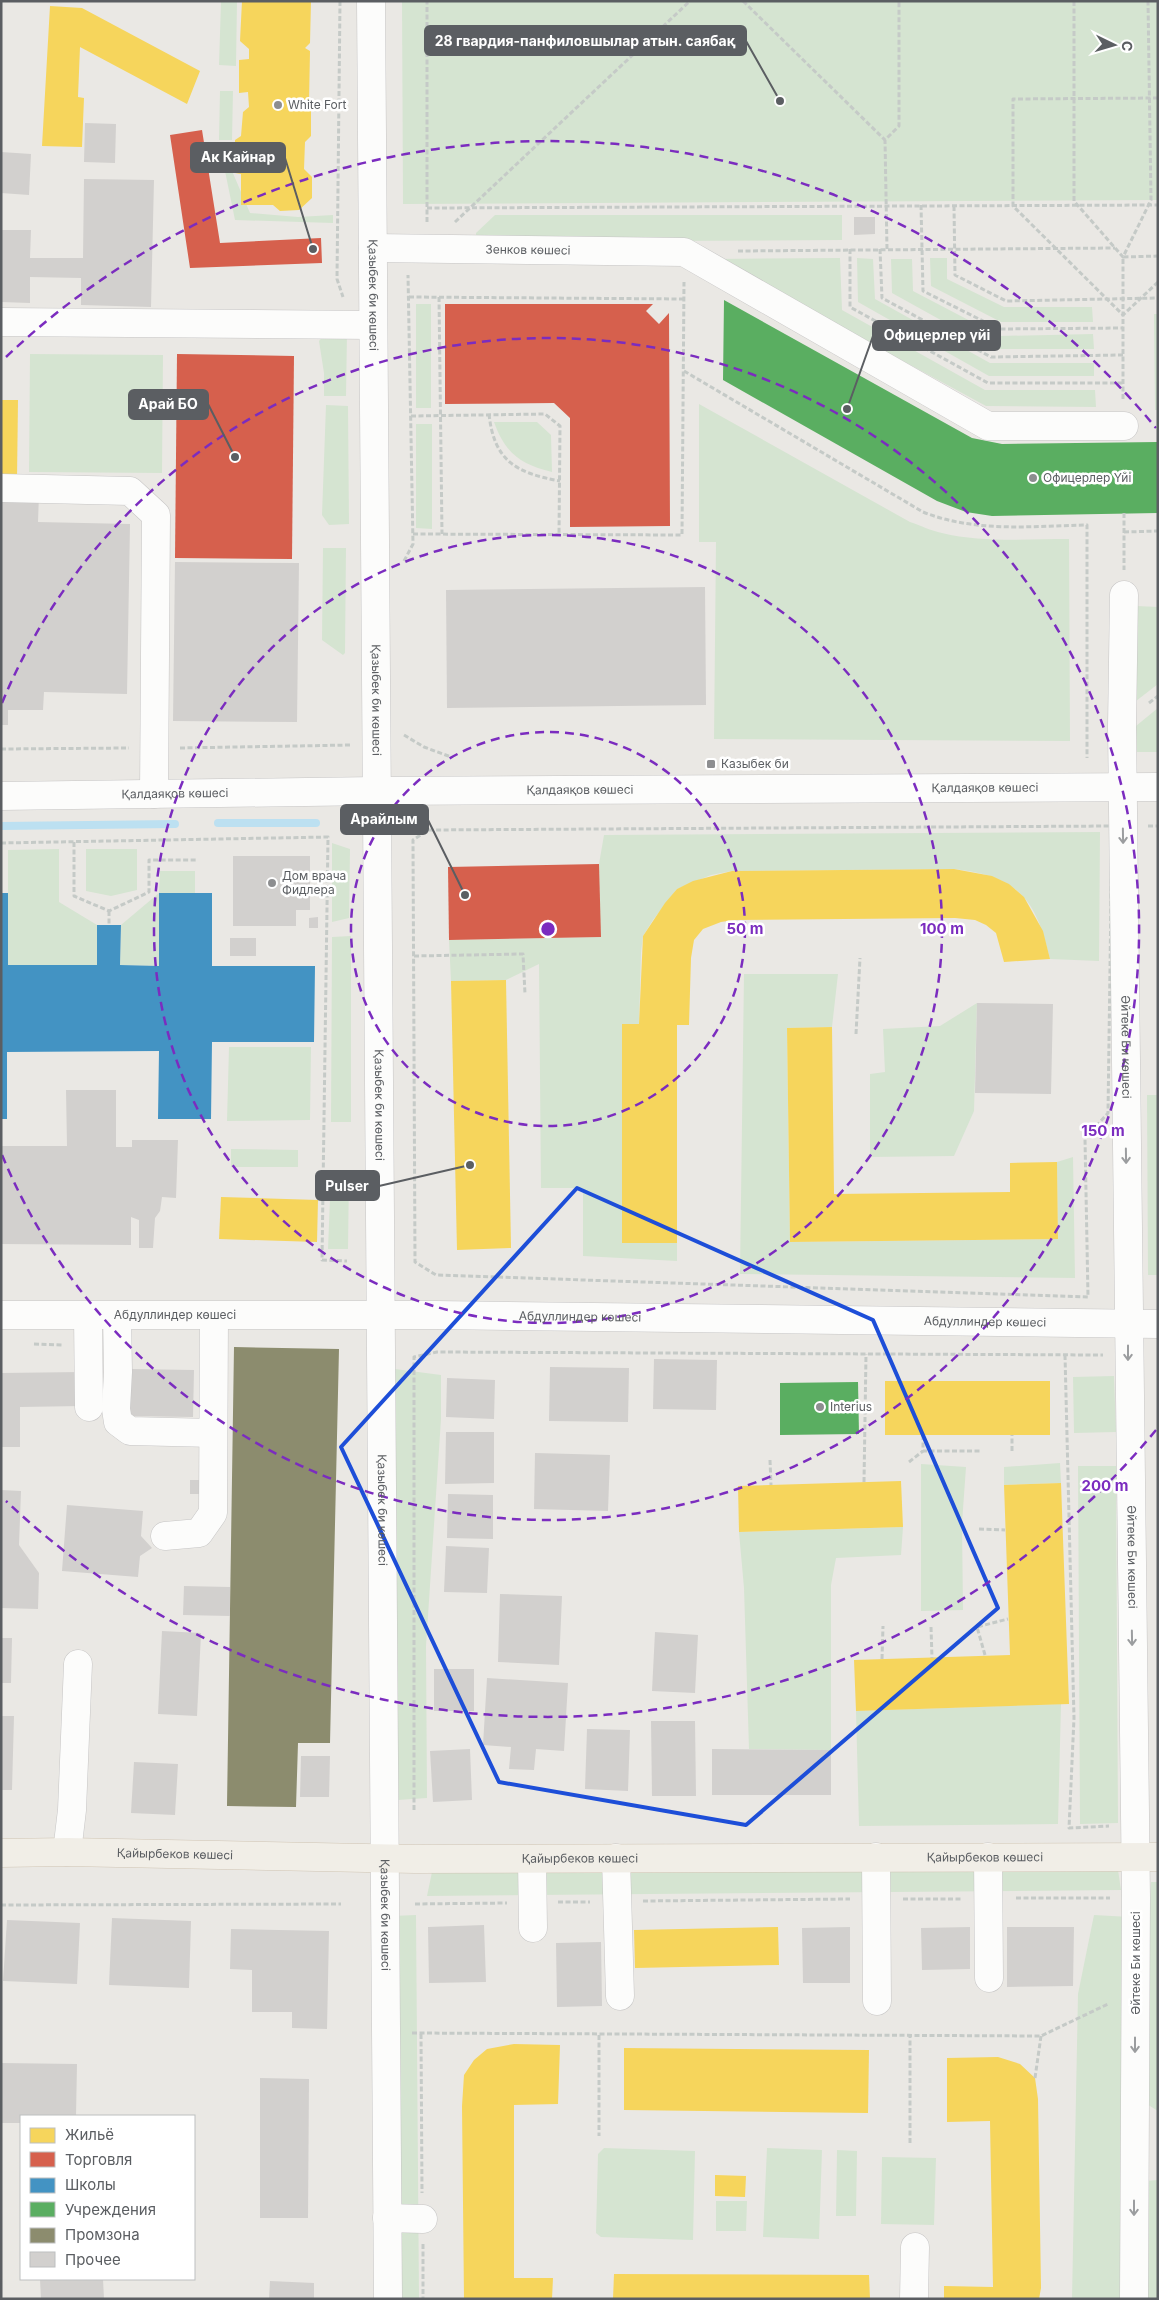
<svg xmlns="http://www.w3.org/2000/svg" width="1159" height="2300" viewBox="0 0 1159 2300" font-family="Inter,sans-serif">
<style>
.green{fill:#d5e4d1}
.homes{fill:#f6d55c}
.shops{fill:#d6604d}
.schools{fill:#4393c3}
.public{fill:#5aae61}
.industry{fill:#8c8c6e}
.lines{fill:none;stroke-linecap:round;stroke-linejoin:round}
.stream{stroke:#bce0f1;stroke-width:8}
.building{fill:#d2d0ce}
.minor-casing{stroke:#c6c5c5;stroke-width:29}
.major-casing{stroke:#d0c5b4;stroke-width:29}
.path{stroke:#c5cac7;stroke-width:3;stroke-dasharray:5 2.5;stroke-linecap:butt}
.minor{stroke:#fcfcfb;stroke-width:28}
.major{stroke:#f1eee7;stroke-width:28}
.oneway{stroke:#9b9d9f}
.marked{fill:none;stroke:#1d4ed8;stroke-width:4;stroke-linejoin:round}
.ring{fill:none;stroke:#7b2cbf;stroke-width:2.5;stroke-dasharray:9 6}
.poi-dot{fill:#8d8e90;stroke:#fff;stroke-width:2}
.labels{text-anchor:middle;stroke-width:5;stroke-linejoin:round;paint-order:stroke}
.poi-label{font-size:12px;fill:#5b5e62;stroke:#fff;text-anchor:start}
.street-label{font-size:12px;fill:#5b5e62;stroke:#fff}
.centre{fill:#7b2cbf;stroke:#fff;stroke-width:2.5}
.ring-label{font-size:15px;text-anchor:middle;font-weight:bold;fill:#7b2cbf;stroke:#fff;stroke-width:5;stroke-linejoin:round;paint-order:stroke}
.leader{fill:none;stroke:#5b5e62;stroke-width:2}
.callout-dot{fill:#5b5e62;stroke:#fff;stroke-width:2}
.callout{fill:#5b5e62;stroke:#5b5e62;stroke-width:2}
.callout-label{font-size:14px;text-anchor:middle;font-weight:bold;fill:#fff}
</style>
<rect width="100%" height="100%" fill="#eae8e4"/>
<!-- green -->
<g class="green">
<path d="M221,1H237L236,66L219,65Z"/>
<path d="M402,1H1158V200L403,204Z"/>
<path d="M220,91H233L232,140H219Z"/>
<path d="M225,171H232L250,213L298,217L333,215V223L235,220Z"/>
<path d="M495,215H842V240L476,242V233Z"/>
<path d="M840,258L842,310L985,390H1095L1096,407L986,406L715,259Z"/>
<path d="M857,258L873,259L875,299L990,363H1094V376H989L858,302Z"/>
<path d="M930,258H947V279L1004,307H1092L1093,322H1001L931,286Z"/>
<path d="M891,259H912L913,291L999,336L1093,334L1094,349H993L892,293Z"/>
<rect x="416" y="304" width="15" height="104"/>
<path d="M1154,314H1158V410H1155Z"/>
<path d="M327,332L347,333L346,396H324V373L319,341Z"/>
<path d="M30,354L163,355L162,473L29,472Z"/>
<path d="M699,404L910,522C920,525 931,531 942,533C983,543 1028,539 1069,539L1070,741L714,739L716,542H699Z"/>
<path d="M326,405L348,406L349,524L329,525L322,515Z"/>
<path d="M494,422H537L551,435L552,472C520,464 505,453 494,422Z"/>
<path d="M416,424H432V529L416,528Z"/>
<path d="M323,548H346L345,653L343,655L322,640Z"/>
<path d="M1137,606L1158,607V684L1136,701Z"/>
<path d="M1158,708V752H1137L1136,726Z"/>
<path d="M1100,832L1099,961L1050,959C1036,899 1018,876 954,869L732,871L711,875L677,889L653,920L643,936L641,953L639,1024H622V1243H677V1261L583,1256V1188H541L539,964L506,980L451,981L449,940L600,937L599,864L604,835Z"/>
<path d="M332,843L350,849L349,918L332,922Z"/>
<path d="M59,849V902L97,925V965H8V850Z"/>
<path d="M86,849H137V890L111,896L86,891Z"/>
<path d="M160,871H195V893H159V966L120,965L121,925L159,893Z"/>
<path d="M351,936V1122H331L332,937Z"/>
<path d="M744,974H838L832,1027L787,1028L790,1242L1058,1239L1057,1162L1073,1157L1075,1278L740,1274Z"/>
<path d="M977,1003L974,1111L954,1156L870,1157V1074L885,1072L883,1029L940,1026Z"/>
<path d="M229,1047H311L310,1120L227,1121Z"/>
<path d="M1147,1095H1158V1275H1148Z"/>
<path d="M231,1149L298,1150V1167H231Z"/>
<path d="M331,1174L349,1175L348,1249H328Z"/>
<path d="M395,1369L441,1375V1419L426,1646L427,1798L398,1800Z"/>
<path d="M1114,1376L1116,1432L1074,1433L1073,1377Z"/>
<path d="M1060,1463L1061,1483L1004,1485V1467Z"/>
<path d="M921,1464L966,1467L962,1523L963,1610L921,1611Z"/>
<path d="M1078,1466H1116L1118,1823L1080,1824Z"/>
<path d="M903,1527L901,1555L836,1558L831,1585V1750L749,1749L744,1588L739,1532Z"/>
<path d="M1061,1704L1058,1824L859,1826L856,1711Z"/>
<path d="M1118,1870L1121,1890L427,1896L432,1872Z"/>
<path d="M1151,1882H1158V2111L1142,2101Z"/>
<path d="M416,1915L419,2299H395L392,1916Z"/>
<path d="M1094,1915L1130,1917L1128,2299H1072L1078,1994Z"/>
<path d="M604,2148L695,2151L693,2240L601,2237L596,2233L598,2154Z"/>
<path d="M767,2148L822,2150L819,2239L763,2237Z"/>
<path d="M837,2150L857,2151L856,2216H836Z"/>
<path d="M882,2157L936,2158L934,2225L881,2224Z"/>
<path d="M1158,2180V2299H1143L1145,2181Z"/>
<path d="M716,2201H747L746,2231H716Z"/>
</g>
<!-- homes -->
<g class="homes">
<path d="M242,1H311L310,43L305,48L310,51L309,103L305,108L311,111V136L305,142L304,169L312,177V198L299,210L280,211L273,205H241V174L235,173V140L241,136L243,112L249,107L248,92L239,93V60L249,59V49L240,41Z"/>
<path d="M50,6L82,8L200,71L187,104L80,47L78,97L84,98L82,147L42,146Z"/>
<path d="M1,400H18L17,479L1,478Z"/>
<path d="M954,869L992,876L1009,884L1024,897L1043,931L1050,959L1004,962L996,933L986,925L975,920L955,918L734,920L721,922L703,929L694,940L691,958L689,1025H677V1243H622V1024H639L643,936L665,903L677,889L693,881L732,871Z"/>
<path d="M506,980L511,1248L457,1250L451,981Z"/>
<path d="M832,1027L834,1194L1010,1192V1163L1057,1162L1058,1239L790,1242L787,1028Z"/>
<path d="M221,1197L318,1200L317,1242L219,1239Z"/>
<rect x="885" y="1381" width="165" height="54"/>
<path d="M901,1481L903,1527L739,1532L738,1486Z"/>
<path d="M1061,1483L1069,1704L856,1711L854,1660L1010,1655L1004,1485Z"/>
<path d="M778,1927L779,1965L635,1968L634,1930Z"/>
<path d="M514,2044L560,2045L558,2104L514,2105V2278H553L552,2299H464L462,2106L464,2075L474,2060L487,2049Z"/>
<path d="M624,2048L869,2050L868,2113L624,2110Z"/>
<path d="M998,2057L1020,2064L1035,2078L1038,2099L1041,2288L1039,2299H944V2286L993,2287L990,2121L947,2122V2058Z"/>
<path d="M715,2175L746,2176L745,2197L715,2196Z"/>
<path d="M614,2274L869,2275L870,2299H613Z"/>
</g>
<!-- shops -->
<g class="shops">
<path d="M202,130L220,243L321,238L322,263L190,268L170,135Z"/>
<path d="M445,304H653L646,311L659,324L669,313L670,526L570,527V418L554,403L445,404Z"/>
<path d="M177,354L294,356L292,559L175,558Z"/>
<path d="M599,864L601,937L449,940L448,867Z"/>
</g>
<!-- schools -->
<path class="schools" d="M1,893H8V965H97V925H121L120,965L159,966V893H212V966H315L314,1042H212L211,1119H158L159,1051L7,1052V1119H1Z"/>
<!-- public -->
<g class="public">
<path d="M724,300L972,438L1002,444L1158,442V513L992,516L966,512L937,501L723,380Z"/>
<path d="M858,1382L859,1434L780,1435V1383Z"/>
</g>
<!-- industry -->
<path class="industry" d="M234,1347L339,1349L330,1743H298L296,1807L227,1806Z"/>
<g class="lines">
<!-- stream -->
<g class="stream">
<path d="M218,823H316"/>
<path d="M1,826L175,824"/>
</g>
</g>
<!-- building -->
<g class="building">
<path d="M85,123L116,124L115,163L84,162Z"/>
<path d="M1,152L31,154L29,195L1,193Z"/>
<path d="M84,179L154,180L151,307L81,305V278L30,277V303L1,302V230H31L30,258H83Z"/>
<path d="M854,217H875V234L854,235Z"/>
<path d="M1,493L39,494L38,522L130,524L127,694L44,692L43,710H8V725H1Z"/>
<path d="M175,562L299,563L297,722L173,721Z"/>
<path d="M705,587L706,705L447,708L446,590Z"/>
<path d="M233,856H310V910H296V926H233Z"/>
<path d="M318,917V928H309V918Z"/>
<rect x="230" y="938" width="26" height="18"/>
<path d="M977,1003L1053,1004L1051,1094L975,1093Z"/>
<path d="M66,1090H116V1147H132V1140H178L176,1198L162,1197L160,1211L155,1218L153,1248H139V1220L131,1217V1245L1,1244V1146H67Z"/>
<path d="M654,1359L717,1360L716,1410L653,1409Z"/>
<path d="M550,1367L629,1368L628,1422L549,1421Z"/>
<path d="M130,1369L194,1370L193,1417L129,1416Z"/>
<path d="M82,1372V1406L20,1407V1447H1V1373Z"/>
<path d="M447,1378L495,1380L494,1419L446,1417Z"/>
<path d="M446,1432H494V1483L445,1484Z"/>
<path d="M535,1453L610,1455L608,1511L534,1509Z"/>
<rect x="190" y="1480" width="15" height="14"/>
<path d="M1,1490L21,1491L19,1545L39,1573L38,1609L1,1608Z"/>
<path d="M448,1494L493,1495V1539L447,1538Z"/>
<path d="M67,1505L143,1511L141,1536L152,1548L140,1556L138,1577L62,1571Z"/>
<path d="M446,1546L489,1548L487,1593L444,1592Z"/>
<path d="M184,1586L230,1587V1616L183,1615Z"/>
<path d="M500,1594L562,1596L559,1665L498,1662Z"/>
<path d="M162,1631L201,1633L197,1716L158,1714Z"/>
<path d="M655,1632L698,1635L695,1693L652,1691Z"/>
<path d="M1,1638H12L11,1683H1Z"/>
<rect x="434" y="1669" width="40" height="42"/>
<path d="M487,1678L568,1683L564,1751L536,1749L534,1770L509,1769L511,1747L483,1745Z"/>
<path d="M1,1716H14L12,1790H1Z"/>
<path d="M651,1721H695L696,1796H652Z"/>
<path d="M587,1729L630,1730L628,1791L585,1789Z"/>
<path d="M470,1749L472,1800L433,1802L430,1751Z"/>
<path d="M712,1749L831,1750V1795H712Z"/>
<path d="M301,1756H330L329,1797H300Z"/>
<path d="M134,1762L178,1764L175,1815L131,1813Z"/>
<path d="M112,1918L191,1921L189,1988L109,1985Z"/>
<path d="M7,1920L80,1923L77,1984L3,1981Z"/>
<path d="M484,1925L486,1982L429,1983L428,1927Z"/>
<path d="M850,1927V1983H803L802,1928Z"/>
<path d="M970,1927V1969L922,1970L921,1928Z"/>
<path d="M1007,1927H1074L1073,1986L1007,1987Z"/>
<path d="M231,1929L329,1931L327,2029L292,2028V2012H252V1970L230,1969Z"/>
<path d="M601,1942L602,2006L557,2007L556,1943Z"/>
<path d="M1,2063L77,2064L76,2116H21V2123H1Z"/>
<path d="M260,2078L309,2079L308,2218H260Z"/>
<path d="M40,2279H103L104,2299H41Z"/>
<path d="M270,2281L314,2283V2299H269Z"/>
</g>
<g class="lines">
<defs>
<g id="minor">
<path id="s1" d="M371,1L388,2299"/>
<path id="s2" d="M373,248L684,252L988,426H1124"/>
<path d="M1,322L373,325"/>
<path d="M1,488L130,491L156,515L154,794"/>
<path id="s3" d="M1124,595L1122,726L1136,1898L1134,2299"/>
<path id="s4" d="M1,796L376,791L1158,787"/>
<path id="s5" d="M1,1315H436L1158,1324"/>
<path d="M88,1316L89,1407"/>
<path d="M117,1316L118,1372L116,1409L118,1422L130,1431L213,1433"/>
<path d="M165,1536L199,1533L213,1513L214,1316"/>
<path d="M67,1852L72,1810L78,1664"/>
<path d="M876,1857L877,2001"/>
<path d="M988,1857L989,1978"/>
<path d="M616,1858L620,1996"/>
<path d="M532,1859L533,1928"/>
<path d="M387,2218L423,2219"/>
<path d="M914,2299L915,2247"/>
</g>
<g id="major">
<path id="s6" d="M1,1853L67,1852L415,1859L1158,1857"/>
</g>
</defs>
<!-- minor casing -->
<use href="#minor" class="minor-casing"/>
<!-- major casing -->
<use href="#major" class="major-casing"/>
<!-- path -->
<g class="path">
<path d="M340,1L337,279L343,297"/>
<path d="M743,1L885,140"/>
<path d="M1074,1V201L1123,257L1151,200L1148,1"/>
<path d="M1158,98L1013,99V206L1123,315L1158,282"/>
<path d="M921,205L923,291L999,329L1123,328"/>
<path d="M954,206L955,275L1006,301L1158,298"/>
<path d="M427,208L1158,205"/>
<path d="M427,222V1"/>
<path d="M455,222L690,1"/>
<path d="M850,249V307L988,383H1123"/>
<path d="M880,249L882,298L991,357L1123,355"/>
<path d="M887,249L885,140L899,126V1"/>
<path d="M738,251L1115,248"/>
<path d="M409,297L684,299"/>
<path d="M439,297L442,534"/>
<path d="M684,371L923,512C975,533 1033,526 1087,525V758"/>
<path d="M1123,399V257L1158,256"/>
<path d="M489,414C494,461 516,473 560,481"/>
<path d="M411,416L545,414L560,426L559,535"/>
<path d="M1124,513V570"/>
<path d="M1124,532L1158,531"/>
<path d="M413,534L682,535L684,282"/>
<path d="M404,561L413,544L408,275"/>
<path d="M1149,703L1158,696"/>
<path d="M404,735L424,747L451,757"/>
<path d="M180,748L351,745"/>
<path d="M1,749L129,748"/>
<path d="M1112,826L1108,1113L1085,1139L1088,1297L436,1275L415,1262L413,840L428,830Z"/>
<path d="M1148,826H1158"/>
<path d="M74,842V896L109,911L149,892V860H196"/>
<path d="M1,843L328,837L322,1260L347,1261"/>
<path d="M109,911V925"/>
<path d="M414,956L523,954L525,994"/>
<path d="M856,1034L860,958"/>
<path d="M34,1344L63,1345"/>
<path d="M1065,1355L1074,1718L1069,1828L1109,1826"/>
<path d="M923,1435V1451H980"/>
<path d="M1012,1451V1435"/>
<path d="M770,1460L771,1485"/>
<path d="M909,1462L923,1451"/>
<path d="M864,1482L866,1354"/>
<path d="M979,1529L1005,1530"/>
<path d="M931,1627L932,1658"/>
<path d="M985,1655L977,1627L1008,1619"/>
<path d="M882,1659L883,1626"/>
<path d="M414,1810V1357L437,1352L1103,1355"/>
<path d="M1016,1898H1110"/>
<path d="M903,1899H962"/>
<path d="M643,1901L850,1899"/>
<path d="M558,1902H590"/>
<path d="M415,1904L507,1903"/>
<path d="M1,1905L341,1904"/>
<path d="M412,2033L1041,2036L1108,2004"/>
<path d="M421,2034L422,2193"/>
<path d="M599,2035V2136"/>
<path d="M1035,2078L1041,2036"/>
<path d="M910,2143V2035"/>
<path d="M423,2244V2299"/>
</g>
<!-- minor -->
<use href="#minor" class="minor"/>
<!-- major -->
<use href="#major" class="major"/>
</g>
<!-- one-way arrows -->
<defs><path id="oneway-shaft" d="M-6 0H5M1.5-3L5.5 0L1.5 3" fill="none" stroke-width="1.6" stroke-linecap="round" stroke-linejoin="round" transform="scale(1.25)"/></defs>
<g class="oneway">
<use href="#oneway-shaft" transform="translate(1123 836) rotate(89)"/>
<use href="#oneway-shaft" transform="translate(1126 1156) rotate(89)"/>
<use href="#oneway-shaft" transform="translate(1128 1353) rotate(90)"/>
<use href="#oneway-shaft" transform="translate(1132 1638) rotate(89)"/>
<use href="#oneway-shaft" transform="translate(1135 2045) rotate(90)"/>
<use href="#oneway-shaft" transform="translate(1134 2208) rotate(90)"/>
</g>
<!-- marked area -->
<path class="marked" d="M577,1188L873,1320L998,1608L746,1825L499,1782L341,1447Z"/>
<!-- distance rings -->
<g class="ring">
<circle cx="548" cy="929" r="197"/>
<circle cx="548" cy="929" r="394"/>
<path d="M2 703A591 591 0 1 1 2 1155"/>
<path d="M1156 1430A788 788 0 0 1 6 1501M6 357A788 788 0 0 1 1156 428"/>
</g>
<!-- markers -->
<g class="poi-dot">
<circle cx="278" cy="105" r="5"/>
<circle cx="1033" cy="478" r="5"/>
<rect x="706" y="759" width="10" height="10" rx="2.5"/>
<circle cx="272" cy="883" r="5"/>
<circle cx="820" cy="1407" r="5"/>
</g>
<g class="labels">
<!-- poi labels -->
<g class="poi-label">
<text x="288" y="109">White Fort</text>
<text x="1043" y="482">Офицерлер Үйі</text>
<text x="721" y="768">Казыбек би</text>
<text x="282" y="880">Дом врача<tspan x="282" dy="14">Фидлера</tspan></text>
<text x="830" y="1411">Interius</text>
</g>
<!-- street labels -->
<g class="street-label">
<text dy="4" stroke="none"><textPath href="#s2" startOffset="155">Зенков көшесі</textPath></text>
<text dy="4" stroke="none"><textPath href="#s1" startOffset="294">Қазыбек би көшесі</textPath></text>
<text dy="4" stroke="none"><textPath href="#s1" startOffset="699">Қазыбек би көшесі</textPath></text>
<text dy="4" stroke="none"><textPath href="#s4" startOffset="984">Қалдаяқов көшесі</textPath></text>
<text dy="4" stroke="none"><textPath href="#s4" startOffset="579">Қалдаяқов көшесі</textPath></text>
<text dy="4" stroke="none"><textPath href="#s4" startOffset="174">Қалдаяқов көшесі</textPath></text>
<text dy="4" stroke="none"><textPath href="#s3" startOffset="452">Әйтеке Би көшесі</textPath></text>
<text dy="4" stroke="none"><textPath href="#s1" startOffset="1104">Қазыбек би көшесі</textPath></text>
<text dy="4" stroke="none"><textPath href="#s5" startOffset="174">Абдуллиндер көшесі</textPath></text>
<text dy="4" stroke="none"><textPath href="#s5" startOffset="579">Абдуллиндер көшесі</textPath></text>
<text dy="4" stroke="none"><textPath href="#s5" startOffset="984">Абдуллиндер көшесі</textPath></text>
<text dy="4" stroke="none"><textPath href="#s1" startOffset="1509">Қазыбек би көшесі</textPath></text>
<text dy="4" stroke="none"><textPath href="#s3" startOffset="962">Әйтеке Би көшесі</textPath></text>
<text dy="4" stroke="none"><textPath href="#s6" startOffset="174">Қайырбеков көшесі</textPath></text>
<text dy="4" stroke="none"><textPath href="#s6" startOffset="984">Қайырбеков көшесі</textPath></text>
<text dy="4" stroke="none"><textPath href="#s6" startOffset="579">Қайырбеков көшесі</textPath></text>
<text dy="4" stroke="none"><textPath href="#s1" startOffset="1914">Қазыбек би көшесі</textPath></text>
<text transform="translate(1136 1963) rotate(-90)" y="4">Әйтеке Би көшесі</text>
</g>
</g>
<circle cx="548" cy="929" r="8" class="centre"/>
<g class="ring-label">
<text x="745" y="934">50 m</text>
<text x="942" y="934">100 m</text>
<text x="1103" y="1136">150 m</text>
<text x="1105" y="1491">200 m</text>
</g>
<!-- callouts -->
<path class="leader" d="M780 101L746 41M313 249L285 158M847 409L873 336M235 457L208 404M465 895L428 820M470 1165L379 1186"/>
<g class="callout-dot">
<circle cx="780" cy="101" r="5"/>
<circle cx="313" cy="249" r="5"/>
<circle cx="847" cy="409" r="5"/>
<circle cx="235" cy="457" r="5"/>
<circle cx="465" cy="895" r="5"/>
<circle cx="470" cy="1165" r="5"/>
</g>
<g class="callout">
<rect x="425" y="26" width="321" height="29" rx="5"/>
<rect x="191" y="143" width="94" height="29" rx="5"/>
<rect x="873" y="321" width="127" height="29" rx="5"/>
<rect x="129" y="390" width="79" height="29" rx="5"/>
<rect x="341" y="805" width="87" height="29" rx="5"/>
<rect x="316" y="1171" width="63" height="29" rx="5"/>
</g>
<g class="callout-label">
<text x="585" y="46">28 гвардия-панфиловшылар атын. саябақ</text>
<text x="238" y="162">Ак Кайнар</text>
<text x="937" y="340">Офицерлер үйі</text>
<text x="168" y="409">Арай БО</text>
<text x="384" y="824">Арайлым</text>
<text x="347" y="1191">Pulser</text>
</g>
<!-- border -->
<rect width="1159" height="2300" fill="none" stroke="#5b5e62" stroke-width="5"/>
<!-- legend -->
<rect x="20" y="2115" width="175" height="165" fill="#ffffff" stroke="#bdbfc0"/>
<rect x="30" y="2128" width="25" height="15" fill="#f6d55c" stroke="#bdbfc0"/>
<text x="65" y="2140" font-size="15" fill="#5b5e62">Жильё</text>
<rect x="30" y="2152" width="25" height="15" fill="#d6604d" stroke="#bdbfc0"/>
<text x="65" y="2165" font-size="15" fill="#5b5e62">Торговля</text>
<rect x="30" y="2178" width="25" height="15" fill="#4393c3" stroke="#bdbfc0"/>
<text x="65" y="2190" font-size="15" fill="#5b5e62">Школы</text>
<rect x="30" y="2202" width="25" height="15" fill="#5aae61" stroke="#bdbfc0"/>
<text x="65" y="2215" font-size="15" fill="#5b5e62">Учреждения</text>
<rect x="30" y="2228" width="25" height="15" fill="#8c8c6e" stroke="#bdbfc0"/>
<text x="65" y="2240" font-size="15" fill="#5b5e62">Промзона</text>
<rect x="30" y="2252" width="25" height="15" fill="#d2d0ce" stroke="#bdbfc0"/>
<text x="65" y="2265" font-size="15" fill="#5b5e62">Прочее</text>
<!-- north arrow -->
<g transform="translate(1114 45) rotate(95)" stroke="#ffffff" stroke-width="4" paint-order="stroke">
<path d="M0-4L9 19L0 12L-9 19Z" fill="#5b5e62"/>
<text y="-8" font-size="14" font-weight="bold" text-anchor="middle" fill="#5b5e62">С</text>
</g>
</svg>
